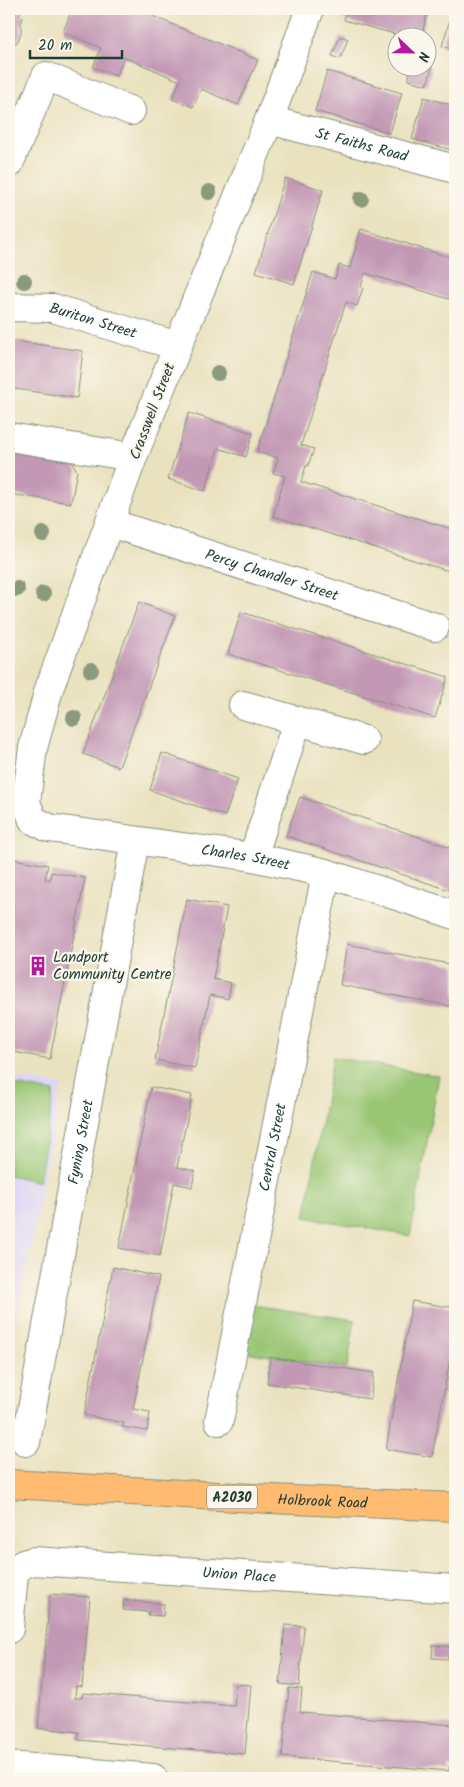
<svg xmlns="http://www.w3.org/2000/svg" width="464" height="1787" viewBox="0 0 464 1787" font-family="Kalam,sans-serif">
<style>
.built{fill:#ded5f5}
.green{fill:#99c673;stroke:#5c8254}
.building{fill:#c298b5}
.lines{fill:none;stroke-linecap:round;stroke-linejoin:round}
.street-casing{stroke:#84907a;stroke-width:30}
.primary-casing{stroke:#84907a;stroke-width:30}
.street{stroke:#fff;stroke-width:28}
.primary{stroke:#ffbb71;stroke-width:28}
.tree{fill:#8b9a7b}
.labels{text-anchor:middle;stroke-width:4.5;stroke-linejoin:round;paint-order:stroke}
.shield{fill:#fbf7ec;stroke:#61756b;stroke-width:1}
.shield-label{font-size:14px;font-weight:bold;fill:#1f3d34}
.street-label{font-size:15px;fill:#1f3d34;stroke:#fbf7ec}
.poi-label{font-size:15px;fill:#1f3d34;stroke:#fbf7ec;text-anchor:start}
</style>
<rect width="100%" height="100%" fill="#fbf7ec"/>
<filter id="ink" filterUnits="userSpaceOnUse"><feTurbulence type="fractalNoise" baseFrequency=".02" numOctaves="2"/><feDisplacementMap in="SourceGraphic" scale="10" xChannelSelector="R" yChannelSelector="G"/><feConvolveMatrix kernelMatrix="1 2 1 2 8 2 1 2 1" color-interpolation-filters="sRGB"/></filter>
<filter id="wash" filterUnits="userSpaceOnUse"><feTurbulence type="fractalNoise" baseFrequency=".0096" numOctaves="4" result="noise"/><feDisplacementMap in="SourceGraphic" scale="20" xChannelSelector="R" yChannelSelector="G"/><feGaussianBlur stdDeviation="1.12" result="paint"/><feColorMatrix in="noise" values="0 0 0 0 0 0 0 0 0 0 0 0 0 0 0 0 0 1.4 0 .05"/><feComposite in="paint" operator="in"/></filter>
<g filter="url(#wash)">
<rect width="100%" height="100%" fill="#eae2bf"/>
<!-- built -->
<path class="built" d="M9,1077L62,1085L9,1358Z"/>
<!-- green -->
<g class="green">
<path d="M333,1057L439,1076L410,1236L305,1217Z"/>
<path d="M9,1084L54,1092L39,1182L9,1175Z"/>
<path d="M252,1305L355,1320L347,1368L245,1352Z"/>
</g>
<g id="blocks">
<!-- building -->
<g class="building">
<path d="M9,9H22L19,16L23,18L21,23V33L18,41L11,47L9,53Z"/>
<path d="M72,9H136L258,60L238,105L201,89L193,107L172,99L180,81L124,57L116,76L93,67L101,48L63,32Z"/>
<path d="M347,9H428L421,38H409L344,20Z"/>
<path d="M453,9H455V50L442,46Z"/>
<path d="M340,36L348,39L340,59L332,56Z"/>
<path d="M426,66L432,68L427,85L408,80L411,68Z"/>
<path d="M327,71L402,93L390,133L315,111Z"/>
<path d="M424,97L455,106V151L412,139Z"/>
<path d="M285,178L323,190L294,284L256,272Z"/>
<path d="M361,229L455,259V301L365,273L361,287L363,288L357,306L346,302L301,445L314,449L308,466H306L301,482L455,530V573L273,516L285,476L273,473L278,458L257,452L313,272L335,279L339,265L350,268Z"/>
<path d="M9,340L83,351L77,398L9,388Z"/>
<path d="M189,413L253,433L246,457L218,448L205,491L168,479Z"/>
<path d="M11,452L72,462L77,471L71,503L9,494V454H11Z"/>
<path d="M139,602L175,616L119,767L83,754Z"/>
<path d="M241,612L448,677L435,718L228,654Z"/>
<path d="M162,753L238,779L225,816L150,790Z"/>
<path d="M300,797L455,849V892L286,836Z"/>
<path d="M13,859L48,865L45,879L50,880L51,872L85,878L50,1059L9,1051V882Z"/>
<path d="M187,899L227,907L213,979L231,983L228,999L210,995L195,1068L155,1060Z"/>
<path d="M347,944L455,965V1007L340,985Z"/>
<path d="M151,1087L192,1095L177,1167L195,1171L192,1187L174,1183L160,1256L119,1248Z"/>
<path d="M113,1267L159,1277L133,1409L150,1412L147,1431L122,1427L124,1423L84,1415Z"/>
<path d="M412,1301L455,1308V1331L432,1457L386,1449Z"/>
<path d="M270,1357L374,1373L370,1399L267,1383Z"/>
<path d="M50,1594L90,1597L82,1687L76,1686L75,1698H82L83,1693L234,1706L236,1684L251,1685L245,1754L78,1740L79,1732L38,1728Z"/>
<path d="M124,1600L164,1604L163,1616L148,1615L149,1612L123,1610Z"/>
<path d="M285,1625L304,1626L299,1686L280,1684Z"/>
<path d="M433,1645L455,1647V1657L448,1656V1659L432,1658Z"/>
<path d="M289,1688L302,1689L300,1712L453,1725V1729H455V1768L449,1767V1771L282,1757Z"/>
</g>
</g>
</g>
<g filter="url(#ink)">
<use href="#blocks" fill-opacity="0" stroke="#84907a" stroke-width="1"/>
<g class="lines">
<defs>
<g id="street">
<path id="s1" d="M310,9L269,120L133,457L49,689L33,748L26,802L33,820L49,828L253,857L326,873L455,915"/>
<path id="s2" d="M269,120L455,169"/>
<path d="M9,164L46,76L131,111"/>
<path id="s3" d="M9,307L53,308L177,346"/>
<path d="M9,437L133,457"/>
<path id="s4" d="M110,523L435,627"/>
<path d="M243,705L364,740"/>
<path d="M253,857L297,722"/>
<path id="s5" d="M219,1421L326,873"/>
<path id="s6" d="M26,1442L135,841"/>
<path id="s7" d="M9,1629L14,1573L23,1564L34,1561L455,1589"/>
<path d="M9,1766L153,1778"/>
</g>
<g id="primary">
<path id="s8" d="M9,1484L271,1499L455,1507"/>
</g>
</defs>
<!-- street casing -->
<use href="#street" class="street-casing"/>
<!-- primary casing -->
<use href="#primary" class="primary-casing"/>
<!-- street -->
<use href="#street" class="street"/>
<!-- primary -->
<use href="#primary" class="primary"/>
</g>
<!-- trees -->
<g class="tree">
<circle cx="209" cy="192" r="8"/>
<circle cx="361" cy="199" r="8"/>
<circle cx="24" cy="281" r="8"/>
<circle cx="218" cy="373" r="8"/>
<circle cx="43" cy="534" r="8"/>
<circle cx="17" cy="589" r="8"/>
<circle cx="43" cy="594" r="8"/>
<circle cx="91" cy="670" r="8"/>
<circle cx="74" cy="718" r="8"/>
</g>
</g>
<!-- icons -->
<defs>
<symbol id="building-bare" viewBox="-9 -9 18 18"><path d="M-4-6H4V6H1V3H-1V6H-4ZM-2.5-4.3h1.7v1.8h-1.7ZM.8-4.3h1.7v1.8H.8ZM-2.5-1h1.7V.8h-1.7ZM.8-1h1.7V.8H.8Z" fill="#b5179e" stroke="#fbf7ec" stroke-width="2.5" paint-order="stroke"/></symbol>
</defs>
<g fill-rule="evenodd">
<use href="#building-bare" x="24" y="952" width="28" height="28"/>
</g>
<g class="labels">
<!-- shield labels -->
<rect class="shield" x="207" y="1485.5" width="50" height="23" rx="4"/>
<g class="shield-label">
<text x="232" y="1502">A2030</text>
</g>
<!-- street labels -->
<g class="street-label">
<text dy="5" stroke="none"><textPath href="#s2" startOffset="96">St Faiths Road</textPath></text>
<text dy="5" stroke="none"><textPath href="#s3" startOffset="86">Buriton Street</textPath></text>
<text transform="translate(152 411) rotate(-69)" y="5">Crasswell Street</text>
<text dy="5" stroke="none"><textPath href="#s4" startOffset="170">Percy Chandler Street</textPath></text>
<text dy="5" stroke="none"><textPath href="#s1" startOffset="1080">Charles Street</textPath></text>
<text dy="5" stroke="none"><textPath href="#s6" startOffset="305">Fyning Street</textPath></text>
<text dy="5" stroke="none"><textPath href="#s5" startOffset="279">Central Street</textPath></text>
<text dy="5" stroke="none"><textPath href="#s8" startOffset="314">Holbrook Road</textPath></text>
<text dy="5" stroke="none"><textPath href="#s7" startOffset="286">Union Place</textPath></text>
</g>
<!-- poi labels -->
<g class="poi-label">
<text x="53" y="962">Landport<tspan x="53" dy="17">Community Centre</tspan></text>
</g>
</g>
<!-- margin -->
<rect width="464" height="1787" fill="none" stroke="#fbf7ec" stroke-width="30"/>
<!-- north arrow -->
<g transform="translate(412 52) rotate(112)"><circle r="24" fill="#fbf7ec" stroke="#a3ada2"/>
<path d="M0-4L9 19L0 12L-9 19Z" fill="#b5179e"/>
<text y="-8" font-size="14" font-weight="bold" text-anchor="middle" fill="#1f3d34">N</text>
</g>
<!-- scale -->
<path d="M30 50v8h92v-8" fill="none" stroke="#1f3d34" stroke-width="2.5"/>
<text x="38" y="50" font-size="15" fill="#1f3d34" stroke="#fbf7ec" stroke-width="4" paint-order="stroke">20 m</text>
</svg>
